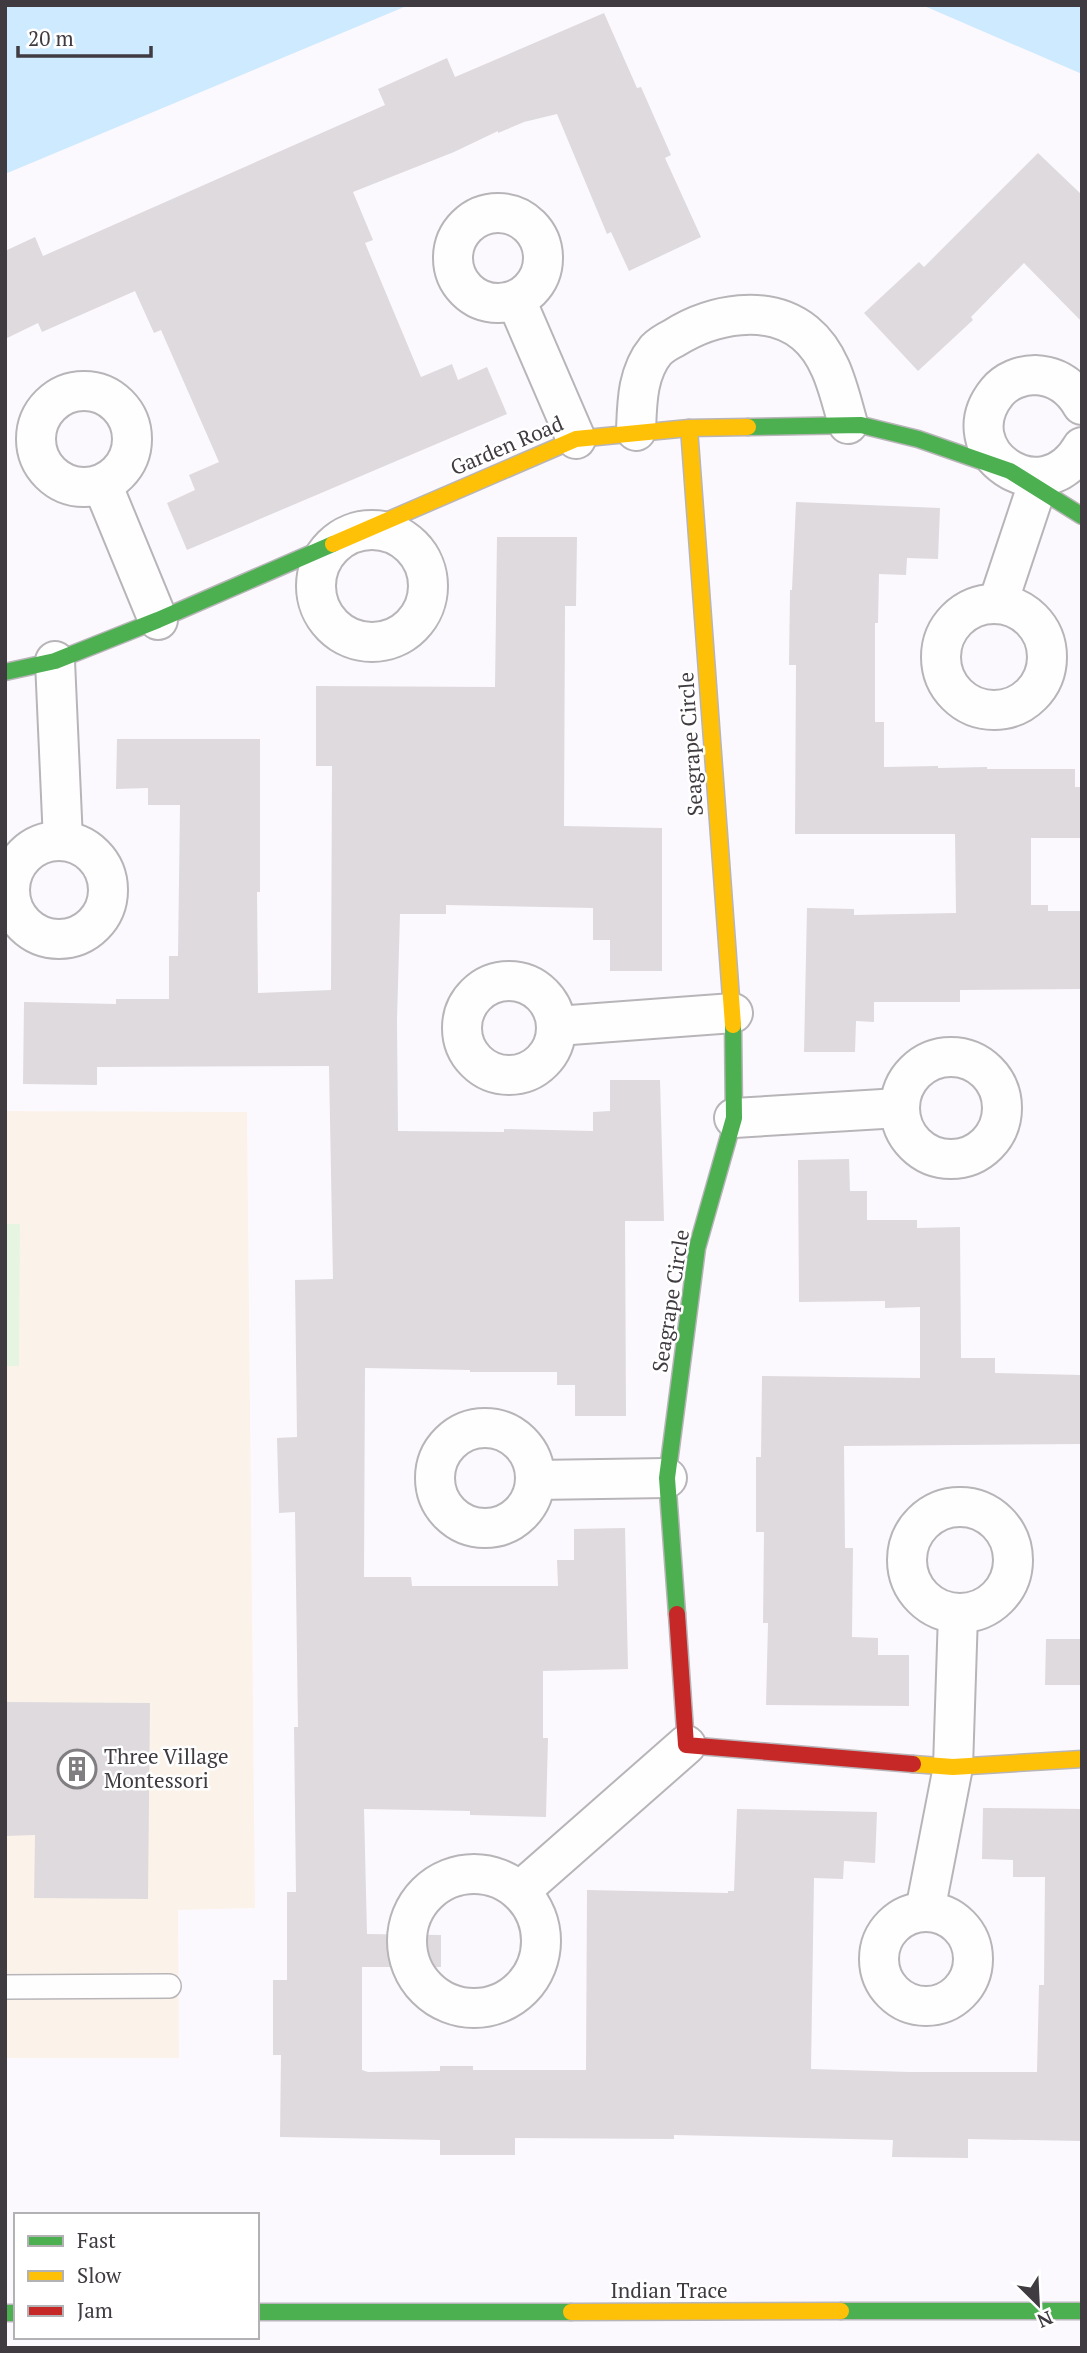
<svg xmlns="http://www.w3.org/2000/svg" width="1087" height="2353" viewBox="0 0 1087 2353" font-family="'PT Serif',serif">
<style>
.education{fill:#fbf3ea}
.green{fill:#e6f5e1}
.water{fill:#ceeafe}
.building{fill:#dedade}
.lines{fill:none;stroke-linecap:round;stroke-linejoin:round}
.lane-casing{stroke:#b8b5b9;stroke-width:26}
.street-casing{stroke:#b8b5b9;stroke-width:42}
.fast-casing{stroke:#b8b5b9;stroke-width:19}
.slow-casing{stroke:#b8b5b9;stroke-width:19}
.jam-casing{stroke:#b8b5b9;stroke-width:19}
.lane{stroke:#fffeff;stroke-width:23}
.street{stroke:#fffeff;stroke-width:38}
.fast{stroke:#4caf50;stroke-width:16}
.slow{stroke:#ffc107;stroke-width:16}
.jam{stroke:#c62828;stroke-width:16}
.labels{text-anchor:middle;stroke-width:5;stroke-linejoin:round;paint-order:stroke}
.street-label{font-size:21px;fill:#3f3b40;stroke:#fff}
.poi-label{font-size:21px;fill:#3f3b40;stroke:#fff;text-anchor:start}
</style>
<rect width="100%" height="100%" fill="#fcf9fe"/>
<!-- education -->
<path class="education" d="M5,1111L247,1112L255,1908L178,1910L179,2058H5Z"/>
<!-- green -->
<path class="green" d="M5,1224H20L19,1366H5Z"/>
<!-- water -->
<g class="water">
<path d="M5,5H409L5,174Z"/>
<path d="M922,5H1082V74Z"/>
</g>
<!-- building -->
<g class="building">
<path d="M604,13L637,88L641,87L671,155L665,158L701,237L629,271L611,232L607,234L557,114L524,122L498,133V131L454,152L353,192L373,240L365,243L421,377L452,364L458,380L487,367L507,414L187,550L167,503L195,490L189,475L219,462L161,330L154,333L135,291L42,332L38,323L5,339V251L35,237L43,256L385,105L378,89L447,58L455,77Z"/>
<path d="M1038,153L1082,195V322L1024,263L971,317L973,320L918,371L864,313L919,262L924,267Z"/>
<path d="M796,502L940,508L938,559L907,558L906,575L879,574L878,623H875V722H884V767L938,766V768L987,767V769H1075V787H1082V838H1031V905H1048V911H1082V989L960,990V1002H874V1022L856,1021L855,1052H804L807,908L854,909V915L956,913L955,834H795L796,665H789L790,590H792Z"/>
<path d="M497,537H577L576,606H565L564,826L662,828V971H610V940H593V908L446,905V914H400L397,1020L398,1131L504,1132V1129L593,1131V1112L610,1111V1080H660L664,1221H625L626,1416H575V1385H557V1372H470V1370L365,1368L364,1577H411L412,1586H558L557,1560H574V1529L625,1528L628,1669L543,1671V1738H548L546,1817L470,1815V1811L364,1809L367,1934L441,1935V1967H362V2070L368,2072L440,2071V2066H473V2070H586L587,1890L728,1893V1891H734L737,1809L877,1812L875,1863L844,1861L843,1879L814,1878L811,2069L910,2072H1037L1039,1985H1044L1045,1877H1013V1860L982,1859L983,1808L1082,1809V2141L968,2139V2158L892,2157L893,2140L674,2135V2139L515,2138V2155H440V2140L280,2137L281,2055H273V1980H287V1892H296L294,1727H298L295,1512L279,1513L277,1438L297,1437L295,1280L333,1279L329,1066L97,1067V1085L23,1084L24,1002L116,1004V999H169V956H178L180,805H148V788L116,789L117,739H260V892H257L258,993L331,990L332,766H316V686L495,687Z"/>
<path d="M849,1159L850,1191H867V1220H917V1228L960,1227L961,1358H995V1373L1082,1375V1444L844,1446L845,1548H853L852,1637L878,1638V1655H909V1706L766,1705L768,1623H763L764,1532H756V1457H761L762,1376L920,1378V1307L885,1308V1301L799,1302L798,1160Z"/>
<path d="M1046,1639H1082V1685H1045Z"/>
<path d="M5,1702L150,1703L148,1899L34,1898L35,1835L5,1836Z"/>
</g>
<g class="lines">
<defs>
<path id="lane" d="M5,1987L169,1986"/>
<g id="street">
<circle cx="498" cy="258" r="45"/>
<path d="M516,300L576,439"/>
<circle cx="84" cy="439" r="48"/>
<path d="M1082,405C1072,387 1057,376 1035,375C1021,375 1006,381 997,392C949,451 1042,516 1082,447"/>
<path d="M636,431C637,403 637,373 656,350C661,345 668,341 674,338C712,314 768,303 805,333C832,355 839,393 848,424"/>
<path d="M102,484L158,620"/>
<circle cx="372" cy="586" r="56"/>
<path d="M998,603L1037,486"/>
<circle cx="994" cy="657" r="53"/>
<path d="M55,661L63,841"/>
<circle cx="59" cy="890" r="49"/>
<circle cx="509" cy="1028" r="47"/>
<path d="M557,1026L733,1013"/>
<circle cx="951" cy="1108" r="51"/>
<path d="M734,1118L899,1108"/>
<circle cx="485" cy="1478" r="50"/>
<path d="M535,1480L667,1478"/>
<circle cx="960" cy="1560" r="53"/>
<circle cx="474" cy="1941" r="67"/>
<path d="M520,1891L686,1745"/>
<path d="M925,1911L953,1767L958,1614"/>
<circle cx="926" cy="1959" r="47"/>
</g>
<g id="fast">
<path d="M748,427L861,425L918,439L1010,471L1082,516"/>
<path d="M5,672L55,661L158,620L333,544"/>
<path d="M677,1614L667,1478L697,1248L734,1118L733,1025"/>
<path d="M841,2311H1082"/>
<path d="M257,2312H571"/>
<path d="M5,2313H16"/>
</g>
<g id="slow">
<path d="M689,428L733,1025"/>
<path d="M333,544L576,439L689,428L748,427"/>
<path d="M913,1764L953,1767L1082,1759"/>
<path d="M571,2312L841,2311"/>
</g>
<path id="jam" d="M677,1614L686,1745L913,1764"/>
</defs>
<!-- lane casing -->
<use href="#lane" class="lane-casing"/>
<!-- street casing -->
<use href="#street" class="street-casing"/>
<!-- fast casing -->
<use href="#fast" class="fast-casing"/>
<!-- slow casing -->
<use href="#slow" class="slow-casing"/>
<!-- jam casing -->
<use href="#jam" class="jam-casing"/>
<!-- lane -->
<use href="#lane" class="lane"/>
<!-- street -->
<use href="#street" class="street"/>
<!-- fast -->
<use href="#fast" class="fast"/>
<!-- slow -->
<use href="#slow" class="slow"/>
<!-- jam -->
<use href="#jam" class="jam"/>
</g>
<!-- icons -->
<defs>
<symbol id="building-ring" viewBox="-11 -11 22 22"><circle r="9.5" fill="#fff" stroke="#817e82" stroke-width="1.5"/><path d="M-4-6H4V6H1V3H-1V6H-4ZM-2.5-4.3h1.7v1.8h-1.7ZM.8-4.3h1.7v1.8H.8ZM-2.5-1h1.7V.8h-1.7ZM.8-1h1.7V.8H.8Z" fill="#817e82"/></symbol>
</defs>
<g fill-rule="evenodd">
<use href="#building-ring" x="55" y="1747" width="44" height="44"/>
</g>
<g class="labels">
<!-- street labels -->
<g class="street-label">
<text transform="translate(507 446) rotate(-23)" y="7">Garden Road</text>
<text transform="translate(691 744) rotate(-94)" y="7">Seagrape Circle</text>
<text transform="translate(671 1301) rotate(-81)" y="7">Seagrape Circle</text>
<text x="669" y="2298">Indian Trace</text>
</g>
<!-- poi labels -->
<g class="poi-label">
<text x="104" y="1764">Three Village<tspan x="104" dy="24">Montessori</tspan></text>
</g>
</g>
<!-- border -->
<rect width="1087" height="2353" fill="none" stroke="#3f3b40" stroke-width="14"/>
<!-- legend -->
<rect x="14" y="2213" width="245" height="126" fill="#ffffff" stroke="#b2b1b3" stroke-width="2"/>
<rect x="28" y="2236" width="35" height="10" fill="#4caf50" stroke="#b2b1b3" stroke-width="2"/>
<text x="77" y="2248" font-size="21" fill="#3f3b40">Fast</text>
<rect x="28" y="2271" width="35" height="10" fill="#ffc107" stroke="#b2b1b3" stroke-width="2"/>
<text x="77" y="2283" font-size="21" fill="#3f3b40">Slow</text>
<rect x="28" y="2306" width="35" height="10" fill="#c62828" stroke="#b2b1b3" stroke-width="2"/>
<text x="77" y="2318" font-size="21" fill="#3f3b40">Jam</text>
<!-- north arrow -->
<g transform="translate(1038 2304) rotate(156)" stroke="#ffffff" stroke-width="5" paint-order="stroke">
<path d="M0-5L12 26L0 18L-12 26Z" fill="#3f3b40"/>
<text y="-10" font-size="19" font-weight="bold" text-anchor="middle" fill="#3f3b40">N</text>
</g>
<!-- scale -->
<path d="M18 46v10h133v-10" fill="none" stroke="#3f3b40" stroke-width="3.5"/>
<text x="28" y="46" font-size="21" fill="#3f3b40" stroke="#ffffff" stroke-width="5" paint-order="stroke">20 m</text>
</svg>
